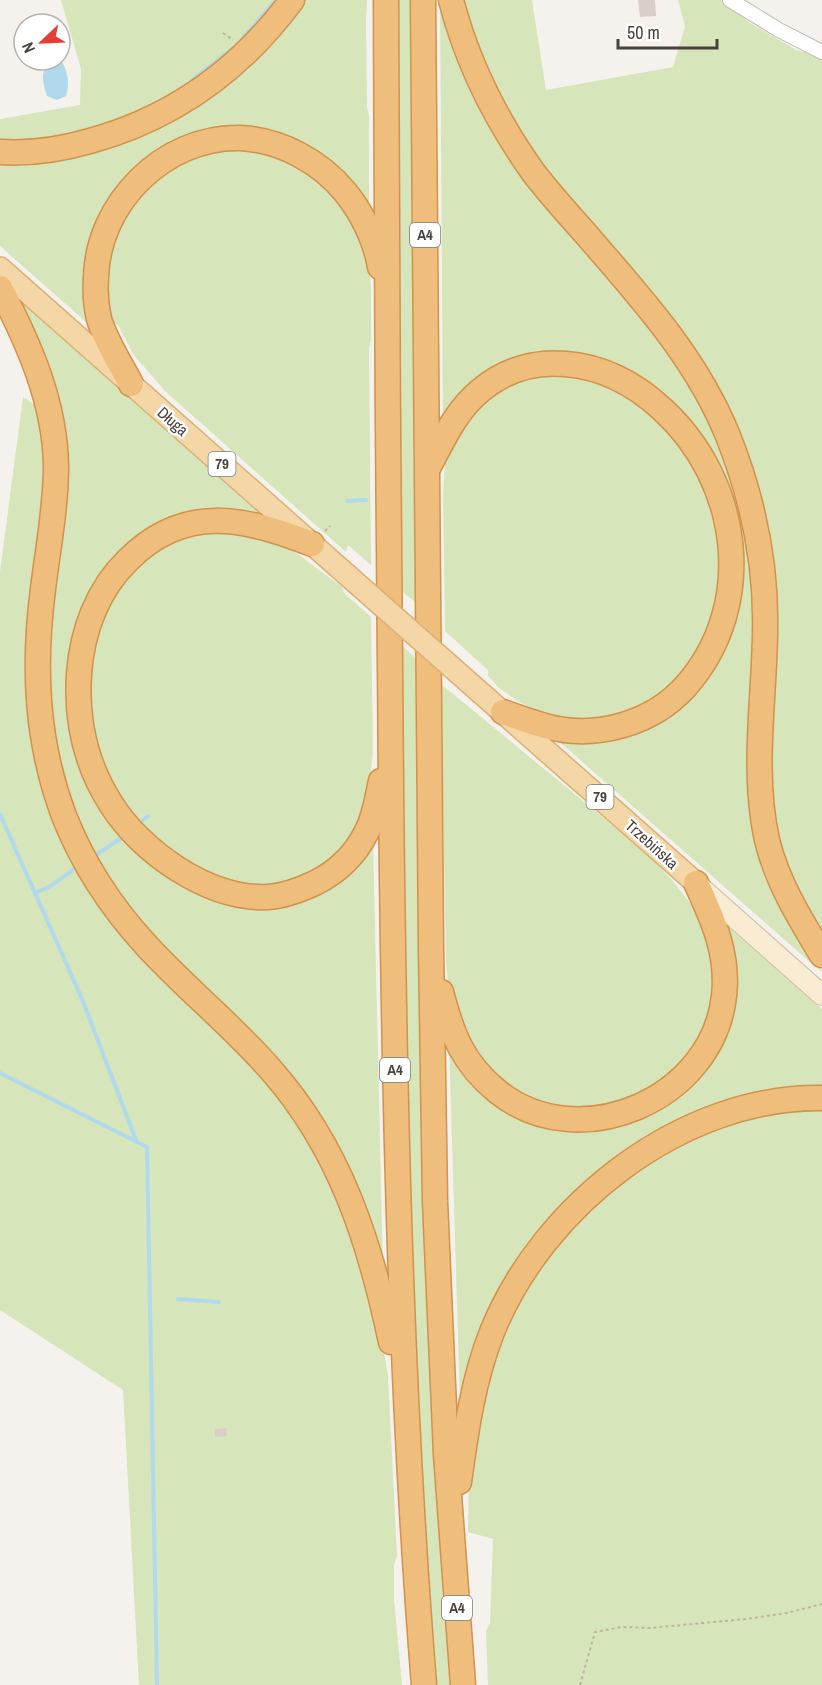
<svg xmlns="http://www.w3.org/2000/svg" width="822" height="1685" viewBox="0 0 822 1685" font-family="'Archivo Narrow',sans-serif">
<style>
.green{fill:#d6e5ba}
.water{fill:#b0d9eb}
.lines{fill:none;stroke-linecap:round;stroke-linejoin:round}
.stream{stroke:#b0d9eb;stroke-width:4}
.building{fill:#d9cfc6}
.street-casing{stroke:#c0b8b0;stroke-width:16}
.secondary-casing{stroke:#d0bfa1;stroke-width:22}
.primary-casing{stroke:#dab276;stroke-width:24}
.highway-casing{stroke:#d0924c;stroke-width:27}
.path{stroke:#c0b3a3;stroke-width:2;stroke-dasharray:3 3;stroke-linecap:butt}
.street{stroke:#fff;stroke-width:14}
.secondary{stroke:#faecd2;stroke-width:20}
.primary{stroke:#f5d6a6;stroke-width:21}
.highway{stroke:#f0be7c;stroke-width:24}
.primary-bridge-casing{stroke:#dab276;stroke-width:24;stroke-linecap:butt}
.primary-bridge{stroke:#f5d6a6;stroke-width:21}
.labels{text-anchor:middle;stroke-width:5;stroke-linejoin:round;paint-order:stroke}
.shield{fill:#fff;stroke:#807b76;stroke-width:1.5}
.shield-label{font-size:15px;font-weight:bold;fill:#49423b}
.street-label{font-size:16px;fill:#49423b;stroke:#fff}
</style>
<rect width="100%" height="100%" fill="#f5f2ed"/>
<!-- green -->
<g class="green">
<path d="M61,0H282L254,34L176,97L72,138L0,144V119L80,105L81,69Z"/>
<path d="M301,0H367L366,19L367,107L369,115V206L246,129L115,192C99,215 85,240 86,269C86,289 91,310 94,329L0,246V158L141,131Z"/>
<path d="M395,0H414L418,604L400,590Z"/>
<path d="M440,0L456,39L710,411L754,544V762L802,934L822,971L819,970L554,737L674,711L737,566L675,413L544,357L443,427Z"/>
<path d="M461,0H532L546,90L673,67L685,26L678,0H723L750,23L796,50L822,57V943L775,847L746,462L551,182L495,92Z"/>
<path d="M223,150H250L268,154L289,161L329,188L350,212L368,252L371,287V340L369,347L371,565L348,545L346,552L165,391L133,354L118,325L111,323L104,273L119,219L153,180L188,160Z"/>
<path d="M12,294L267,518L171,520L71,653L107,814L260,904L373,841L383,1273L345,1168L124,908L67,801L44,684L63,500Z"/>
<path d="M563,370L624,389L692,453L722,532L721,596L696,664L644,710L584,723L549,715L521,703L499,688L488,676V670L445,631L443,493L445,461L448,448L455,433L501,385Z"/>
<path d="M23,397L43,410L48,442L29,650L59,825L282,1096L329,1171L378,1316L388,1376L397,1556L394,1565V1600L402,1685H139L123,1390L0,1310V572Z"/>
<path d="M225,528L274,541L291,549L342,587L344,593L371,617L373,749L369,796L362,822L328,865L312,875L270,886L232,882L180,859L141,828L111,786L91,735L88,663L106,605L132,568L176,538Z"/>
<path d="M399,643L420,662L455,1685H433L410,1310Z"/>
<path d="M441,684L645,852L672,880L701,917L719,980L698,1049L644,1097L581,1112L514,1094L478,1061L450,1003L446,961Z"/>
<path d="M722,919L822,1009V1091L789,1092L587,1189L460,1401L449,1043L465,1069L582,1128L710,1056Z"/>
<path d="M822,1105V1685H488L486,1631L490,1623L493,1539L468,1532L469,1456L501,1330L532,1273L596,1200L671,1146L742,1116Z"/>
</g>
<!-- water -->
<path class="water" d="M62,62C68,71 70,86 66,96L57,100L47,96C44,85 40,76 46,66Z"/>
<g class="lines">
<!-- stream -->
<g class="stream">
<path d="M242,39L276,0"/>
<path d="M191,81L232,49"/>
<path d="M347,501L366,500"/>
<path d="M0,814L82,999L136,1140"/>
<path d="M138,824L148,816"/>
<path d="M93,857L124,836"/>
<path d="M35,893L51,886L78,866"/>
<path d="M0,1073L147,1147L157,1685"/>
<path d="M178,1299L219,1302"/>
</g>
</g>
<!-- building -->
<g class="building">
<path d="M638,0H655L656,16L640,17Z"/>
<path d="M226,1428L227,1436L215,1437V1429Z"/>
</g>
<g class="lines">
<defs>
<path id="street" d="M730,0L779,30L822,52"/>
<path id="secondary" d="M698,885L822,995"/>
<g id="primary">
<path d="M0,268L346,574"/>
<path d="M482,694L696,883"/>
</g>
<g id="highway">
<path d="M386,0C387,263 388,525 391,788C394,1087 400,1386 424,1685"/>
<path d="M423,0L431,948L435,1201L446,1454L463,1685"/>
<path d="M451,0C467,62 496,120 533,172C549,193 567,213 585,233C640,297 696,357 728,436C753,499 767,566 765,634C764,702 752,773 767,840C777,882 800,919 822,955"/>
<path d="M0,152C30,154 62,149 90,141C174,118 240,70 292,0"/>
<path d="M0,288C29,344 55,402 56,466C56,507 48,548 43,589C33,667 36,741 64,816C83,864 111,907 146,945C185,988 232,1025 271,1070C340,1148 370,1242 391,1342"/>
<path d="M131,384C120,363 106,342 99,319C96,306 95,291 96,278C97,204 164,136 240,138C281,140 321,162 346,193C362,213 376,241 380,267"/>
<path d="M428,468C443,440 456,410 481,390C505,370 535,361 566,364C603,367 635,384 662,409C740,480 758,604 686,686C652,724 595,740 545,726C531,722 517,717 503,712"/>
<path d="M312,544C245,518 185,503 128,560C97,590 82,632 79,674C76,720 86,765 111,804C141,852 209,900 268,897C285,896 300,890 315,883C337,872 355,855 366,833C375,817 377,799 381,781"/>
<path d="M441,992C452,1034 462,1063 498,1092C580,1157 713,1099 724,996C729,955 713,919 696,883"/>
<path d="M459,1482C466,1431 473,1380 492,1332C543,1205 682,1096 822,1098"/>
</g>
</defs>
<!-- street casing -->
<use href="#street" class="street-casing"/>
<!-- secondary casing -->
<use href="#secondary" class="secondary-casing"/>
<!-- primary casing -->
<use href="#primary" class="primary-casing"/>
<!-- highway casing -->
<use href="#highway" class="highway-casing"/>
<!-- path -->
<g class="path">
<path d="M223,33L233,40"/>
<path d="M325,531L330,526"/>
<path d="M580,1685L595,1632L622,1627L650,1628L746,1619L787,1613L822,1604"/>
</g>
<!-- street -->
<use href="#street" class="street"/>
<!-- secondary -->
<use href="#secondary" class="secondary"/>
<!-- primary -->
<use href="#primary" class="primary"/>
<!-- highway -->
<use href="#highway" class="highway"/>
<defs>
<path id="primary-bridge" d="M346,574L482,694"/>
</defs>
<!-- primary-bridge casing -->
<use href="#primary-bridge" class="primary-bridge-casing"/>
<!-- primary-bridge -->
<use href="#primary-bridge" class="primary-bridge"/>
</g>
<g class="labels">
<!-- shield labels -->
<g class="shield">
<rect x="410" y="223" width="30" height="24" rx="4.5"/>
<rect x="208.5" y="452" width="27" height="24" rx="4.5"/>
<rect x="586.5" y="785" width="27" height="24" rx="4.5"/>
<rect x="380" y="1058" width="30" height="24" rx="4.5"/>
<rect x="442" y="1596" width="30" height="24" rx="4.5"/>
</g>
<g class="shield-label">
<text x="425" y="240">A4</text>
<text x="222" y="469">79</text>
<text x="600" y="802">79</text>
<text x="395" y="1075">A4</text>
<text x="457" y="1613">A4</text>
</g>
<!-- street labels -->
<g class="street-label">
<text transform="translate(173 421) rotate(41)" y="6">Długa</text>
<text transform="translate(652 844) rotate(42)" y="6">Trzebińska</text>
</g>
</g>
<!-- north arrow -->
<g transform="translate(42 42) rotate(247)"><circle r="28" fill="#ffffff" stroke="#b6b3b1" stroke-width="1.5"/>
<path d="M0-4.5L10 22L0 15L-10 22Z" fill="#e63c33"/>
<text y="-9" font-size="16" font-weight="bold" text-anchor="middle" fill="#49423b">N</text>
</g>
<!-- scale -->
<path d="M618 39v9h99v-9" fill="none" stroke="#49423b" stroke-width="3"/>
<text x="627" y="39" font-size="18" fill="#49423b" stroke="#ffffff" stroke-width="4.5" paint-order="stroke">50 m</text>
</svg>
